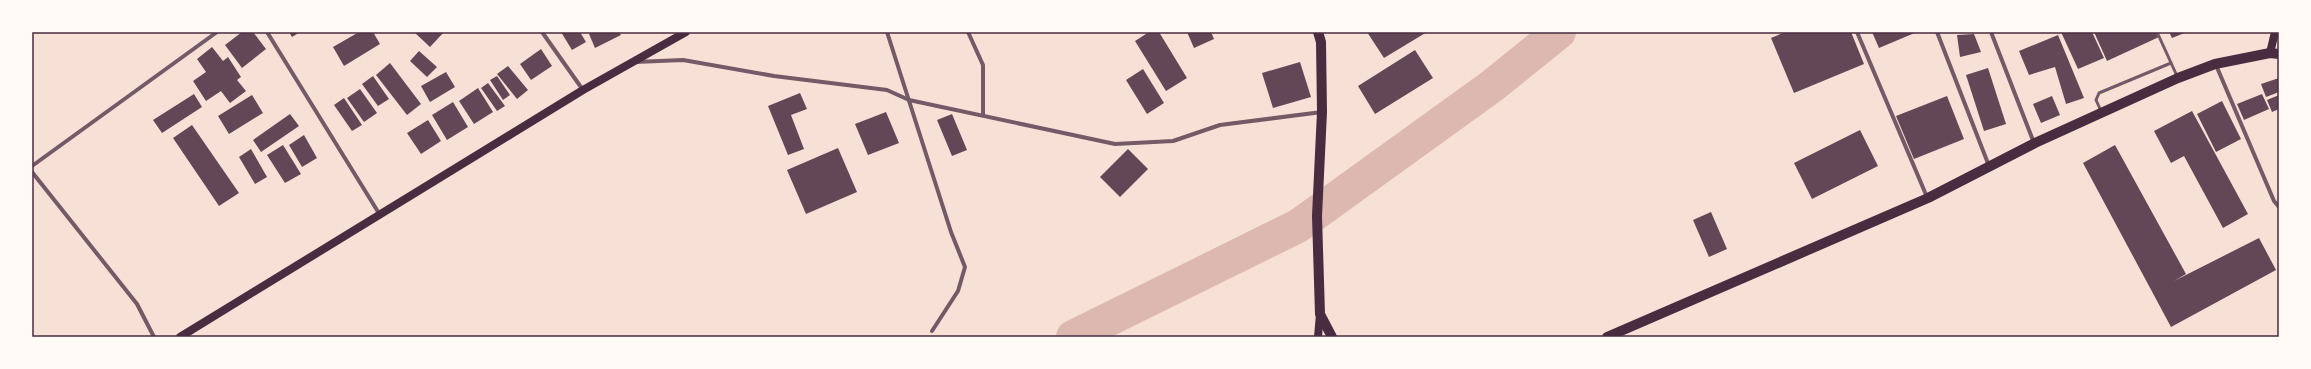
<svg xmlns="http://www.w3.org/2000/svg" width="2311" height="369" viewBox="0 0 2311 369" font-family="'Titillium Web',sans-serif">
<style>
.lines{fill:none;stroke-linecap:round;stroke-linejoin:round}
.river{stroke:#dcb8b0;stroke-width:34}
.building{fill:#644757}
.service{stroke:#755966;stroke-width:3}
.minor{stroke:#755966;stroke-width:4}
.secondary{stroke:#4a2c40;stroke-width:8}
.primary{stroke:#4a2c40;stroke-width:10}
.neatline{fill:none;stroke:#4a2c40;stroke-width:1.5}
</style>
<rect width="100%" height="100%" fill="#f7e1d7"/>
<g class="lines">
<!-- river -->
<path class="river" d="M1073,337L1298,226L1492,86L1559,32"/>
</g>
<!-- building -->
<g class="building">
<path d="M242,32H253L266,49L242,68L225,45Z"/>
<path d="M289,32H300L292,37Z"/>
<path d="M359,32H373L380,44L344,66L333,47Z"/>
<path d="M414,32H444L430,47Z"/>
<path d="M561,32H580L586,42L572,50Z"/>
<path d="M592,32H619L621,35L595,48L589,34Z"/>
<path d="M1149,32H1159L1187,78L1166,91L1135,41Z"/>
<path d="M1187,32H1211L1214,39L1194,48Z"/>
<path d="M1367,32H1427L1384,58Z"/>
<path d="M1785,32H1851L1864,64L1794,93L1771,38Z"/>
<path d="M1872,32H1917L1879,48Z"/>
<path d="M2061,32H2092L2104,58L2078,69Z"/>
<path d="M2094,32H2157L2159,37L2107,61Z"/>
<path d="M2169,32H2187L2172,38Z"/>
<path d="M1974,34L1981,52L1960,57L1957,35Z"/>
<path d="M2058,35L2084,98L2066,104L2055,67L2029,75L2019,51Z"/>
<path d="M212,47L223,61L228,57L241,77L237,80L246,91L230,103L221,91L206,101L193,81L206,72L197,59Z"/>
<path d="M541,49L552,66L531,80L520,64Z"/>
<path d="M1415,50L1433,78L1375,114L1358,86Z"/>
<path d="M419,51L437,67L427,77L410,61Z"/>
<path d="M1300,62L1311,97L1273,108L1262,73Z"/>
<path d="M390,63L421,104L407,115L376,75Z"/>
<path d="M508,66L528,90L517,99L497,74Z"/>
<path d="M1988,68L2006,124L1984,131L1966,75Z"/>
<path d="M1143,69L1164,103L1147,114L1126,80Z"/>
<path d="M446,72L455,87L430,102L421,86Z"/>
<path d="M373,76L389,99L378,106L362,84Z"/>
<path d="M497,76L510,95L503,100L490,80Z"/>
<path d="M2279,78V92L2266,97L2261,84Z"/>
<path d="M488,83L505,106L497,111L481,88Z"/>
<path d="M478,88L493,112L474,124L459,101Z"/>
<path d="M360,89L377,113L364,122L347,98Z"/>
<path d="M800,93L807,109L791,115L804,149L788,155L768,106Z"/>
<path d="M194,94L202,107L162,133L153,120Z"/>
<path d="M2262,94L2269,109L2244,120L2237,104Z"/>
<path d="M252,95L263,113L229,134L218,116Z"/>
<path d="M2279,95V109L2272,112L2267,100Z"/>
<path d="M1947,96L1964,139L1914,159L1896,116Z"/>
<path d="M2052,96L2060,115L2041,123L2033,104Z"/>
<path d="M344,98L362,125L352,131L334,105Z"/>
<path d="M2222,101L2241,139L2216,152L2197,114Z"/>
<path d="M453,102L468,127L447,140L432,115Z"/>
<path d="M2192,111L2248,214L2223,228L2184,156L2171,163L2154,131Z"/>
<path d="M886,112L899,143L868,155L855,124Z"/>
<path d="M290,114L299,126L261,152L253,140Z"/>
<path d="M952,114L967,150L952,156L937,120Z"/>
<path d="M428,120L441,141L421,154L407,133Z"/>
<path d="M192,125L239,193L219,206L173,138Z"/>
<path d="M1860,130L1878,166L1812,199L1794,163Z"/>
<path d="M304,135L317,158L302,167L289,145Z"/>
<path d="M283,145L301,174L285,183L267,155Z"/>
<path d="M2115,145L2186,274L2174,281L2259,238L2276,270L2171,327L2083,163Z"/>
<path d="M838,148L857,192L806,214L787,170Z"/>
<path d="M251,149L267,177L255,184L239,157Z"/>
<path d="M1128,149L1148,169L1120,197L1100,177Z"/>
<path d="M1711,212L1727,249L1709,257L1693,220Z"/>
</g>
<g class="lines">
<!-- service -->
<g class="service">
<path d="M2157,32L2177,76"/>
<path d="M2101,111L2096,100L2099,93L2171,63"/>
</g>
<!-- minor -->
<g class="minor">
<path d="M267,32L380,215"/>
<path d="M542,32L583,90"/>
<path d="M887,32L951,232L965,267L958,291L932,331"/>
<path d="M968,32L983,65V115"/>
<path d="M1857,32L1927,197"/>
<path d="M1937,32L1989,166"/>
<path d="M1991,32L2034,143"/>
<path d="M635,62L683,60L774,76L887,90L909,100L1115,144L1173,141L1220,125L1322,112"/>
<path d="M2216,65L2274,201L2279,207"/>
<path d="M32,166L217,32"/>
<path d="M32,172L137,304L154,337"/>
</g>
<!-- secondary -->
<g class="secondary">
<path d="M2270,53L2275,32"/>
<path d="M180,337L583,90L686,32"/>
<path d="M1318,337L1320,314"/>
</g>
<!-- primary -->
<g class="primary">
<path d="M1318,32L1321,42L1322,112L1317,216L1320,314L1332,337"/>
<path d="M1607,337L1928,198L2035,143L2178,78L2215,64L2270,53L2279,54"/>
</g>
</g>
<!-- border -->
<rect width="2311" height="369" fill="none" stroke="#fffaf5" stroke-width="66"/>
<rect x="33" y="33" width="2245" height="303" class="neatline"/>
</svg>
